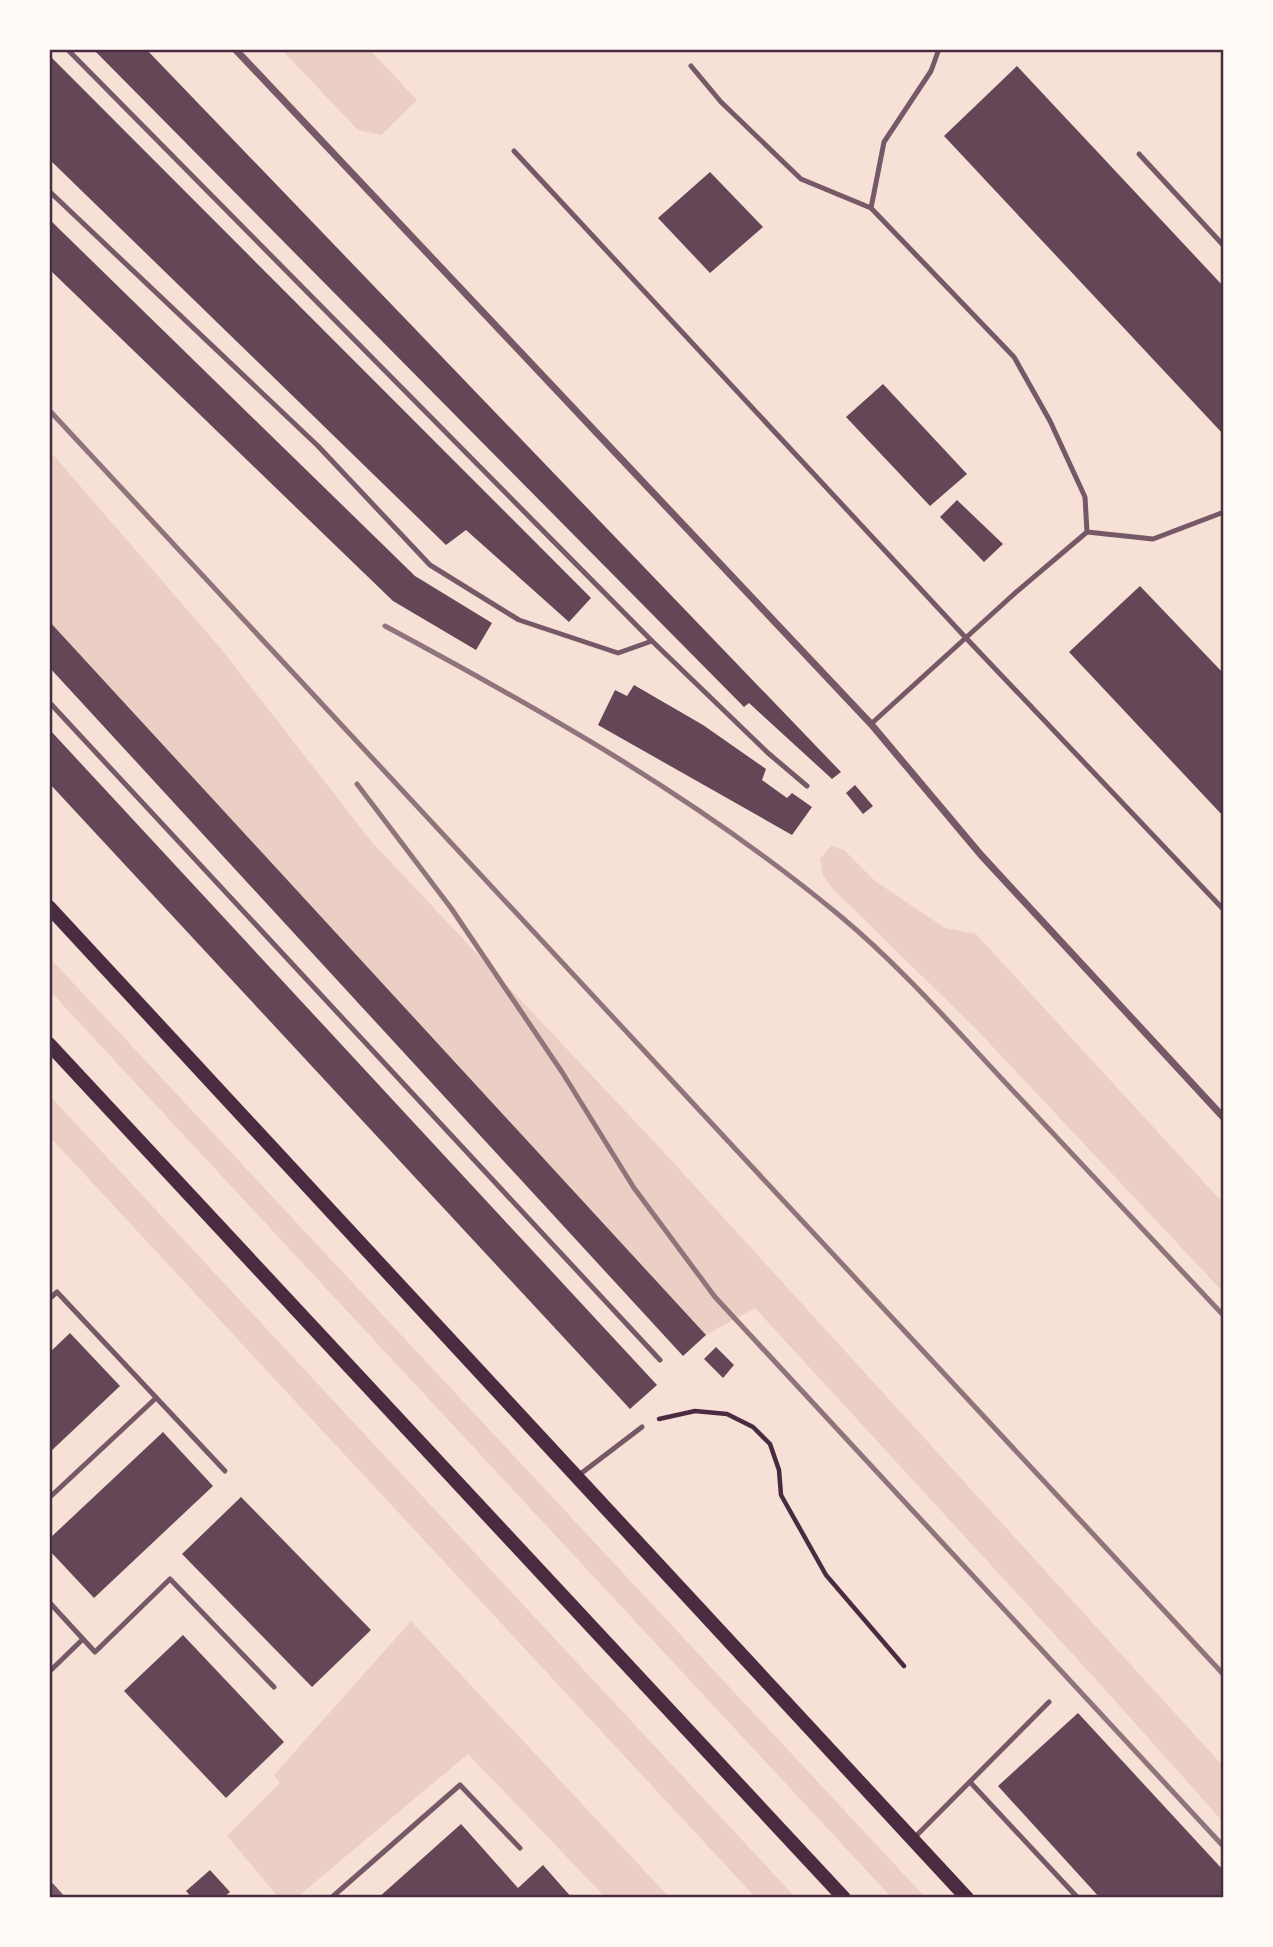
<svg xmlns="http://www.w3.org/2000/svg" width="1273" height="1947" viewBox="0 0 1273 1947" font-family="Overpass,sans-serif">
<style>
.green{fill:#ebcfc5}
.building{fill:#644757}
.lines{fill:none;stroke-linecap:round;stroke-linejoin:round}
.path{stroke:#4a2c40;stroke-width:4.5}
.service{stroke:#755966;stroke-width:5}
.minor{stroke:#755966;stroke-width:7}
.tertiary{stroke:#755966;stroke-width:12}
.secondary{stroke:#4a2c40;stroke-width:14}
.rail{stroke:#8f747c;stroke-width:5}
.neatline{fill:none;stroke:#4a2c40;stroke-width:2.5}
</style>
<rect width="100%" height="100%" fill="#f7e1d7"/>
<!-- green -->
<g class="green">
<path d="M281,49H369L417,100L381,135L358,130Z"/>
<path d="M49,450L222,650L371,841L661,1149L1224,1767V1823L1100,1684L755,1308L706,1335L49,621Z"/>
<path d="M831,846L844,850L875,881L945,928L976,934L1224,1204V1293L976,1029L834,890L823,876L820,859Z"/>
<path d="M49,957L926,1898H892L49,990Z"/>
<path d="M49,1095L796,1898H756L49,1136Z"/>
<path d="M411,1621L670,1898H606L468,1754L296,1898H279L227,1836L280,1783L274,1775Z"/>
</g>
<!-- building -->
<g class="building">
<path d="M93,49H146L841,772L832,779L749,703L744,707Z"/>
<path d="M49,55L591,598L569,622L466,530L446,545L49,159Z"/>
<path d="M1017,66L1224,287V435L944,136Z"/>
<path d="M710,172L763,227L710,273L658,218Z"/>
<path d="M49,219L415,576L492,623L476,650L393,601L49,269Z"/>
<path d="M883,384L967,474L930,506L846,417Z"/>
<path d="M957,500L1003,544L984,562L940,517Z"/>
<path d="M1140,586L1224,674V817L1069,652Z"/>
<path d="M49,621L706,1335L683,1356L49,667Z"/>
<path d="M634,685L703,725L766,769L762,780L787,798L792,793L812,807L792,835L598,725L615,690L627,696Z"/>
<path d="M49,729L657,1385L630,1409L49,783Z"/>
<path d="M855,785L873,806L863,814L846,793Z"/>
<path d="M70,1333L120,1386L49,1453V1353Z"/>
<path d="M716,1347L734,1365L723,1378L704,1359Z"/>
<path d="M163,1432L213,1486L94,1598L49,1550V1539Z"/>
<path d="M241,1497L371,1630L312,1687L182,1554Z"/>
<path d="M183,1635L284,1742L226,1798L124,1691Z"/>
<path d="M1078,1713L1224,1871V1898H1100L998,1786Z"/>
<path d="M461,1824L518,1888L543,1865L572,1898H378Z"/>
<path d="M210,1870L230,1892L223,1898H192L186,1891Z"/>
</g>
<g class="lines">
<!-- path -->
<path class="path" d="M659,1419L695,1411L727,1414L753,1427L770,1444L779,1470L781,1495L826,1575L904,1666"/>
<!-- service -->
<g class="service">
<path d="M67,49L652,641L768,753L807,786"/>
<path d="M691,66L721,102L801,179L871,208L1014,357L1050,421L1085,497L1087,532L1014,594L871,724"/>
<path d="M514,151L966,638L1224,910"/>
<path d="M1139,154L1224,246"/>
<path d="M49,191L318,446L430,565L519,620L618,653L652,641"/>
<path d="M871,208L884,142L931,71L939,49"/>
<path d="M1087,532L1153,539L1224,512"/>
<path d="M49,702L660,1360"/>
<path d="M49,1299L57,1292L225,1471"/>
<path d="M579,1475L642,1427"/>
<path d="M49,1498L156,1398"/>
<path d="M49,1602L95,1652L170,1579L274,1687"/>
<path d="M49,1672L83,1639"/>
<path d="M970,1782L1078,1898"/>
<path d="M915,1837L1049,1702"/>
<path d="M331,1898L460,1785L520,1848"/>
</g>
<!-- minor -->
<path class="minor" d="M235,49L871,724L981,855L1224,1118"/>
<!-- tertiary -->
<path class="tertiary" d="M49,1888L58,1898"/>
<!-- secondary -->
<g class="secondary">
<path d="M49,907L967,1898"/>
<path d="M49,1044L844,1898"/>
</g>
<!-- rail -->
<g class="rail">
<path d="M49,410L1224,1675"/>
<path d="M385,626C545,712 699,799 839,915C898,964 950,1023 1002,1079C1076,1158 1150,1237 1224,1316"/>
<path d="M357,784L451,908L562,1072L634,1188L715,1297L1224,1847"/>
</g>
</g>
<!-- border -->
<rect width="1273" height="1947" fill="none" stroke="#fffaf5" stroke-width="102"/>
<rect x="51" y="51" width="1171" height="1845" class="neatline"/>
</svg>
